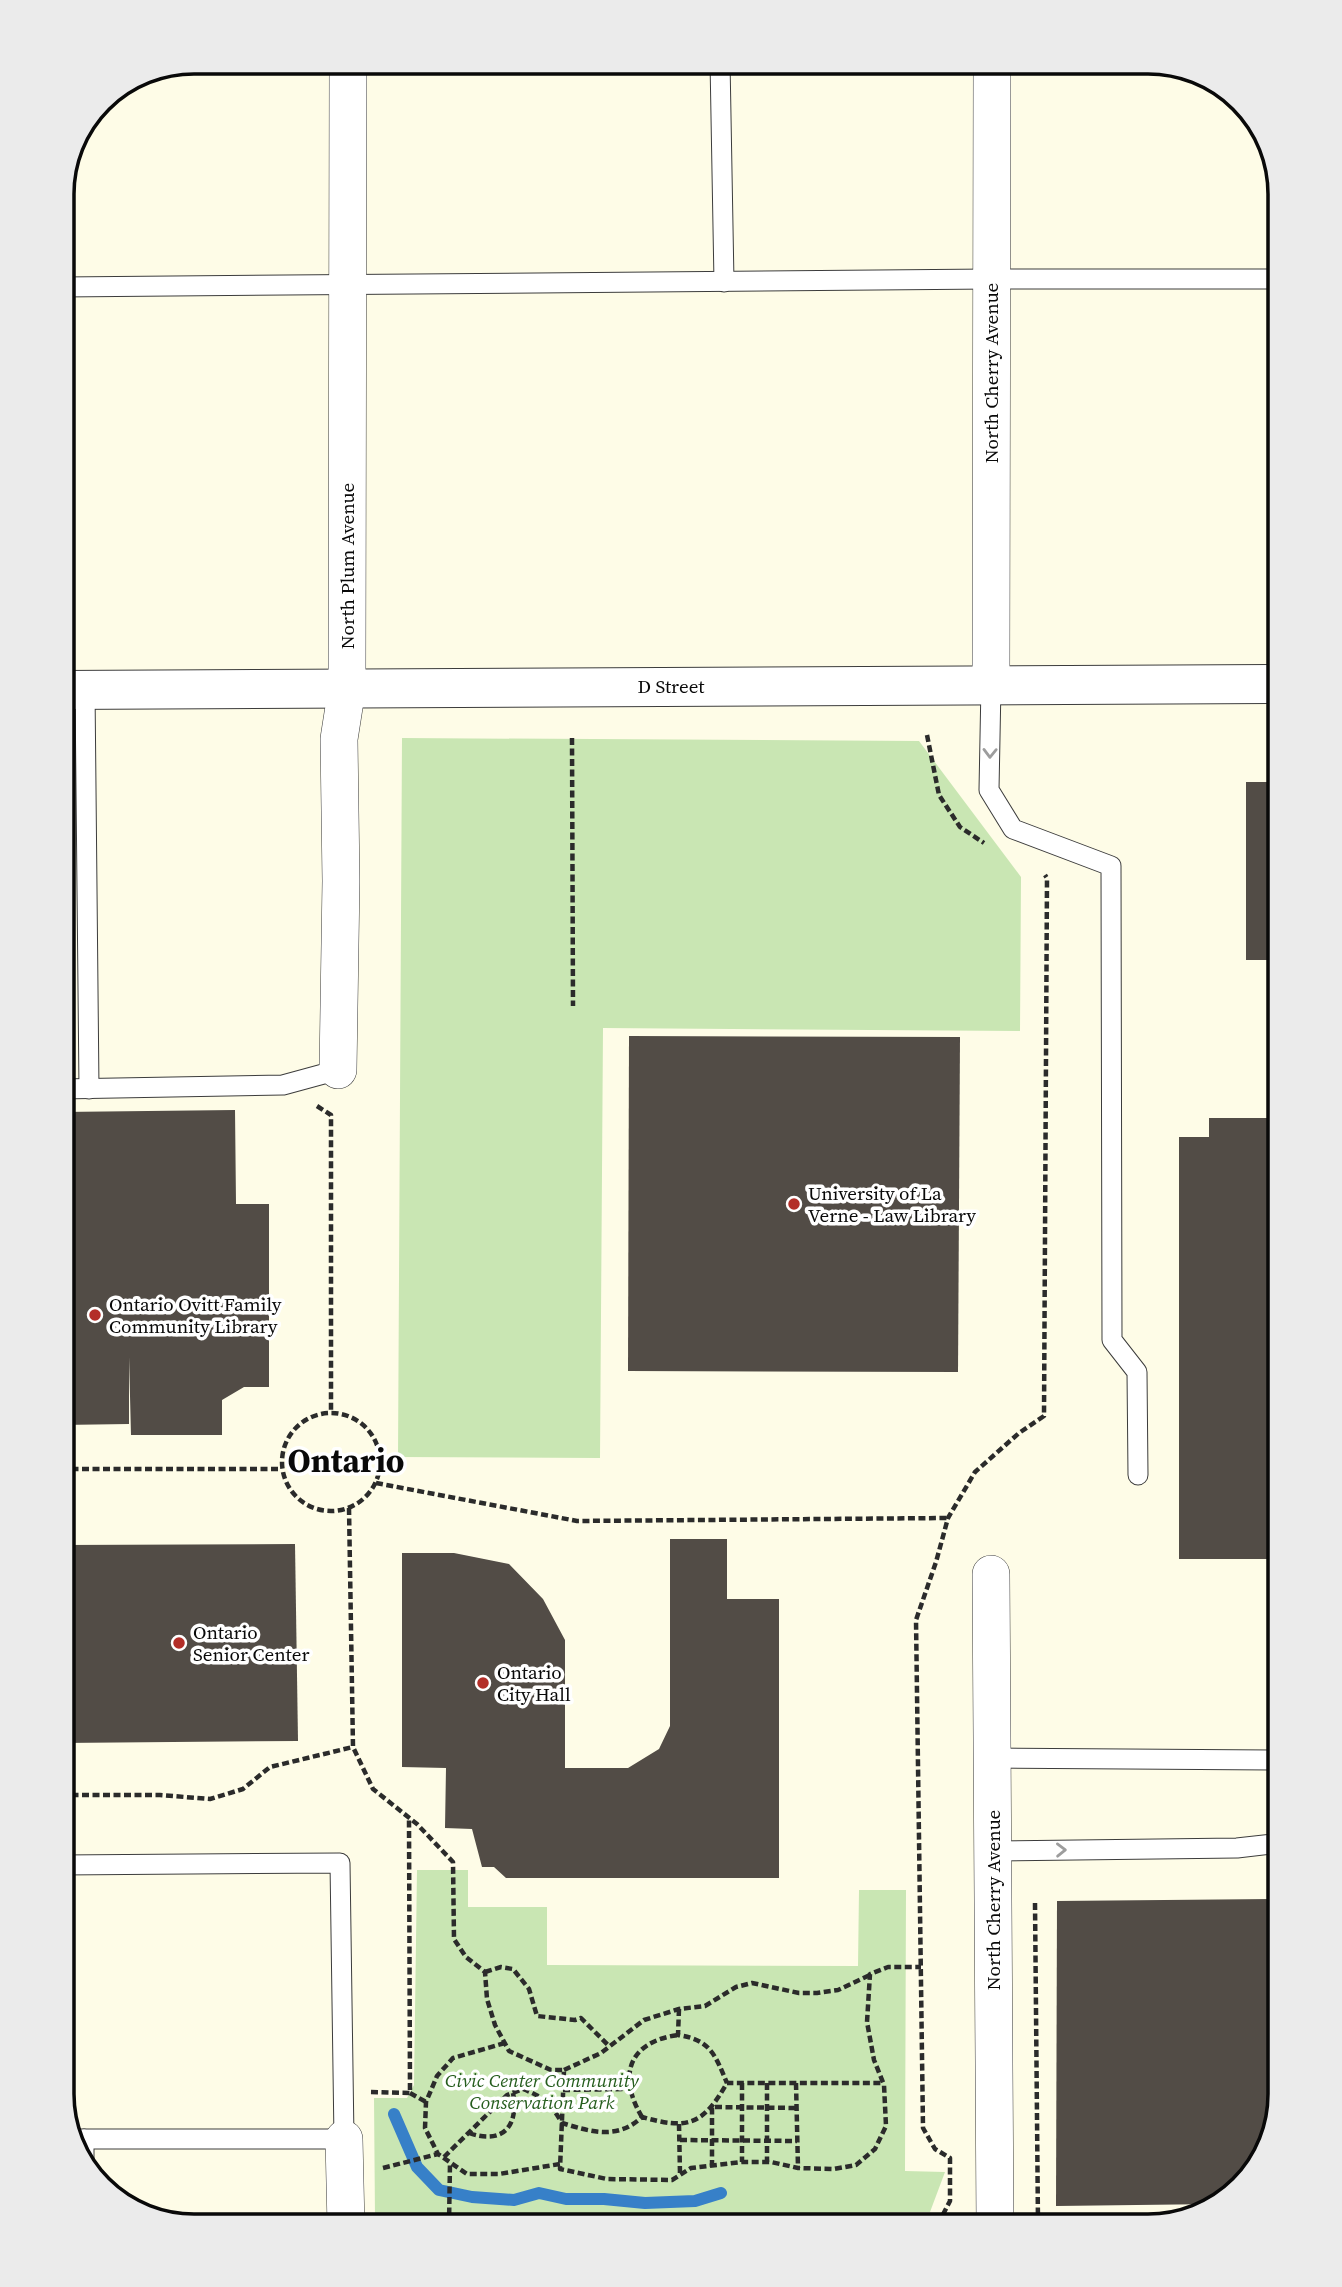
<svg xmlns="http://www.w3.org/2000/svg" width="1342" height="2287" viewBox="0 0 1342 2287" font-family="'Source Serif 4',serif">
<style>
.green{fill:#c9e6b3}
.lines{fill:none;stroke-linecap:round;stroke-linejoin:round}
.stream{stroke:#3780c8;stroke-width:12}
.building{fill:#524c46}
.service-casing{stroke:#3c3c3c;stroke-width:21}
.minor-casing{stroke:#3c3c3c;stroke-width:38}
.tertiary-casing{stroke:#3c3c3c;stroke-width:40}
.path{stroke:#2b2b2b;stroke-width:4.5;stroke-dasharray:7 3.5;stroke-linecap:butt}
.service{stroke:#fff;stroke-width:19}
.minor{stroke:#fff;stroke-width:37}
.tertiary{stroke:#fff;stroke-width:38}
.oneway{stroke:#9d9d9d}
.poi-dot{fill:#b32e28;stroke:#fff;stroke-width:2.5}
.labels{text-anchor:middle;stroke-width:7;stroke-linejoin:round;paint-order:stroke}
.street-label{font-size:19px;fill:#090909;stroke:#fff}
.poi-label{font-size:19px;fill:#090909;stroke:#fff;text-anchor:start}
.park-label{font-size:19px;font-style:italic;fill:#255d1d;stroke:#fff}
.town-label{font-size:33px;font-weight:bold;fill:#090909;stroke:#fff}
.rim{fill:none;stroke:#090909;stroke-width:3.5}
</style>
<rect width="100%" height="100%" fill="#fefce7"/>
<!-- green -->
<g class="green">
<path d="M402,738L919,741L1021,877L1020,1031L603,1028L600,1458L398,1457Z"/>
<path d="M417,1870H468V1907H547V1965L858,1966L859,1890H906L905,2171L945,2172L930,2212L375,2218L374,2098H407L414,2085Z"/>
</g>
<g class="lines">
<!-- stream -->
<path class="stream" d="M394,2114L417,2167L439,2190L472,2197L514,2200L539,2193L566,2199H604L645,2203L695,2201L721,2193"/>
</g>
<!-- building -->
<g class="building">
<path d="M1246,782H1274V813H1281V960H1246Z"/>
<path d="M629,1036L960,1037L958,1372L628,1371Z"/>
<path d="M235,1110L236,1204H269V1387H244L222,1400V1435H131L129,1357V1424L61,1425V1112Z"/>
<path d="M1209,1118H1281V1559H1179V1137H1209Z"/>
<path d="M670,1539H727V1599H779V1878H506L494,1867H482L472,1829L445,1828L446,1768L402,1767V1553H454L509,1564L543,1599L565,1640V1768H628L659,1749L670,1726Z"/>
<path d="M295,1544L298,1741L61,1743V1545Z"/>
<path d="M1281,1899V2094L1259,2167L1217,2204L1056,2206L1057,1901Z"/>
</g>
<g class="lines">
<defs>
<g id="service">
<path d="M720,61L724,282"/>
<path d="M61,287L991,279H1281"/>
<path d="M991,685L989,790L1013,829L1111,866L1112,1340L1137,1372L1138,1475"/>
<path d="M85,689L89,1089"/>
<path d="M61,1089L283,1085L338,1070"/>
<path d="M992,1758L1281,1760"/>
<path d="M993,1851L1237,1848L1281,1843"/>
<path d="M61,1865L340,1863L344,2139H84"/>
<path d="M74,2139H84V2163"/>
</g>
<g id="minor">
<path d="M991,685L992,62"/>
<path d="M338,1070L341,881L339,739L347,688L348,61"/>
<path d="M991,1574L995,2226"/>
<path d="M344,2139L346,2226"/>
</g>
<path id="tertiary" d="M61,690L1281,684"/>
</defs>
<!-- service casing -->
<use href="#service" class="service-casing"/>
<!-- minor casing -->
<use href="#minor" class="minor-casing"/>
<!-- tertiary casing -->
<use href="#tertiary" class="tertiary-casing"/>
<!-- path -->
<g class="path">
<path d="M927,735L939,795L960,827L984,843"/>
<path d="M572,738L573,1006"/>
<path d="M317,1106L331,1115V1412"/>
<circle cx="331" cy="1462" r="49"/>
<path d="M61,1469H281"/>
<path d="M376,1483L577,1521L948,1518"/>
<path d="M349,1508L353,1747L373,1789L417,1824L453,1862L454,1939L466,1957L485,1972L487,1999L495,2025L509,2051L551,2070H564L560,2169L607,2179L672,2180L691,2168L742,2162H771L798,2168L834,2169L856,2165L875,2149L886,2126L884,2085L874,2060L867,2022L870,1974L888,1967H921"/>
<path d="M61,1795H160L210,1799L243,1789L270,1767L353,1747"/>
<path d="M1035,1903L1038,2224"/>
<path d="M485,1972L501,1967L513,1969L529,1989L537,2016L575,2020L581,2018L609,2046"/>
<path d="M679,2009L678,2035C711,2040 715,2055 727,2083"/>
<path d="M505,2043L453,2058L437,2076L426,2102L425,2128L438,2154L467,2174H499L560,2164"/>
<path d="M564,2070L601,2053L644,2020L679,2009L705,2006L736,1987L752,1983L799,1993H817L838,1990L870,1975"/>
<path d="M742,2083V2162"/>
<path d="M767,2083V2162"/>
<path d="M796,2083L798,2168"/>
<path d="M563,2090L628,2089"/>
<path d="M371,2092L410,2093L409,1819"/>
<path d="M410,2093L426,2102"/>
<path d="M642,2117C618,2077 627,2042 678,2035"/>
<path d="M679,2124L680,2174"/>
<path d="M469,2133C503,2145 519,2126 513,2093"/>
<path d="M680,2140L797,2141"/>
<path d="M444,2157L507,2095L523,2089C545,2098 550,2103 562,2123C591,2132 618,2140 642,2117C688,2130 703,2125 727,2083H883"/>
<path d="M712,2167V2107L796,2108"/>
<path d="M383,2168L438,2154"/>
<path d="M938,2224L950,2201V2158L935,2149L923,2128L916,1620L936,1562L948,1518L975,1472L1019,1433L1044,1416L1047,878L1045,875"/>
<path d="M449,2225L450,2163"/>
</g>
<!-- service -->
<use href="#service" class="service"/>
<!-- minor -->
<use href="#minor" class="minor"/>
<!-- tertiary -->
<use href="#tertiary" class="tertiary"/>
</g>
<!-- one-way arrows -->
<defs><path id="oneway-chevron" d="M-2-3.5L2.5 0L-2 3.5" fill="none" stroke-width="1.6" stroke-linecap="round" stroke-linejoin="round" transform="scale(1.75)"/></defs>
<g class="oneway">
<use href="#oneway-chevron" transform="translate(990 753) rotate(91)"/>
<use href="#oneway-chevron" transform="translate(1061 1850) rotate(-1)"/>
</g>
<!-- markers -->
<g class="poi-dot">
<circle cx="794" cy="1204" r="7"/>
<circle cx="95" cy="1315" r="7"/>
<circle cx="179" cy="1643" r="7"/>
<circle cx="483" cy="1683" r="7"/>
</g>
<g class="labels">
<!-- street labels -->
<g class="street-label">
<text transform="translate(991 373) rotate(-90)" y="7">North Cherry Avenue</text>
<text transform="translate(347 566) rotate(-90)" y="7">North Plum Avenue</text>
<text x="671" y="693">D Street</text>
<text transform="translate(993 1900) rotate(-90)" y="7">North Cherry Avenue</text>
</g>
<!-- poi labels -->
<g class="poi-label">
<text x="808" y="1200">University of La<tspan x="808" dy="22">Verne - Law Library</tspan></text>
<text x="109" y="1311">Ontario Ovitt Family<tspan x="109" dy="22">Community Library</tspan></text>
<text x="193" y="1639">Ontario<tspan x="193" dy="22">Senior Center</tspan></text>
<text x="497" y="1679">Ontario<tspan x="497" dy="22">City Hall</tspan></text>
</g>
<!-- park labels -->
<g class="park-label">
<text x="542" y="2087">Civic Center Community<tspan x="542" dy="22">Conservation Park</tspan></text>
</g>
<!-- town labels -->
<g class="town-label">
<text x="346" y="1472">Ontario</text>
</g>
</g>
<!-- crop -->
<path d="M0 0H1342V2287H0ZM194 74H1148A120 120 0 0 1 1268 194V2094A120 120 0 0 1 1148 2214H194A120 120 0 0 1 74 2094V194A120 120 0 0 1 194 74Z" fill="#ebebeb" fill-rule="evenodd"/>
<path class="rim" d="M194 74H1148A120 120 0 0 1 1268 194V2094A120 120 0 0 1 1148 2214H194A120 120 0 0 1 74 2094V194A120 120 0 0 1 194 74Z"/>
</svg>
